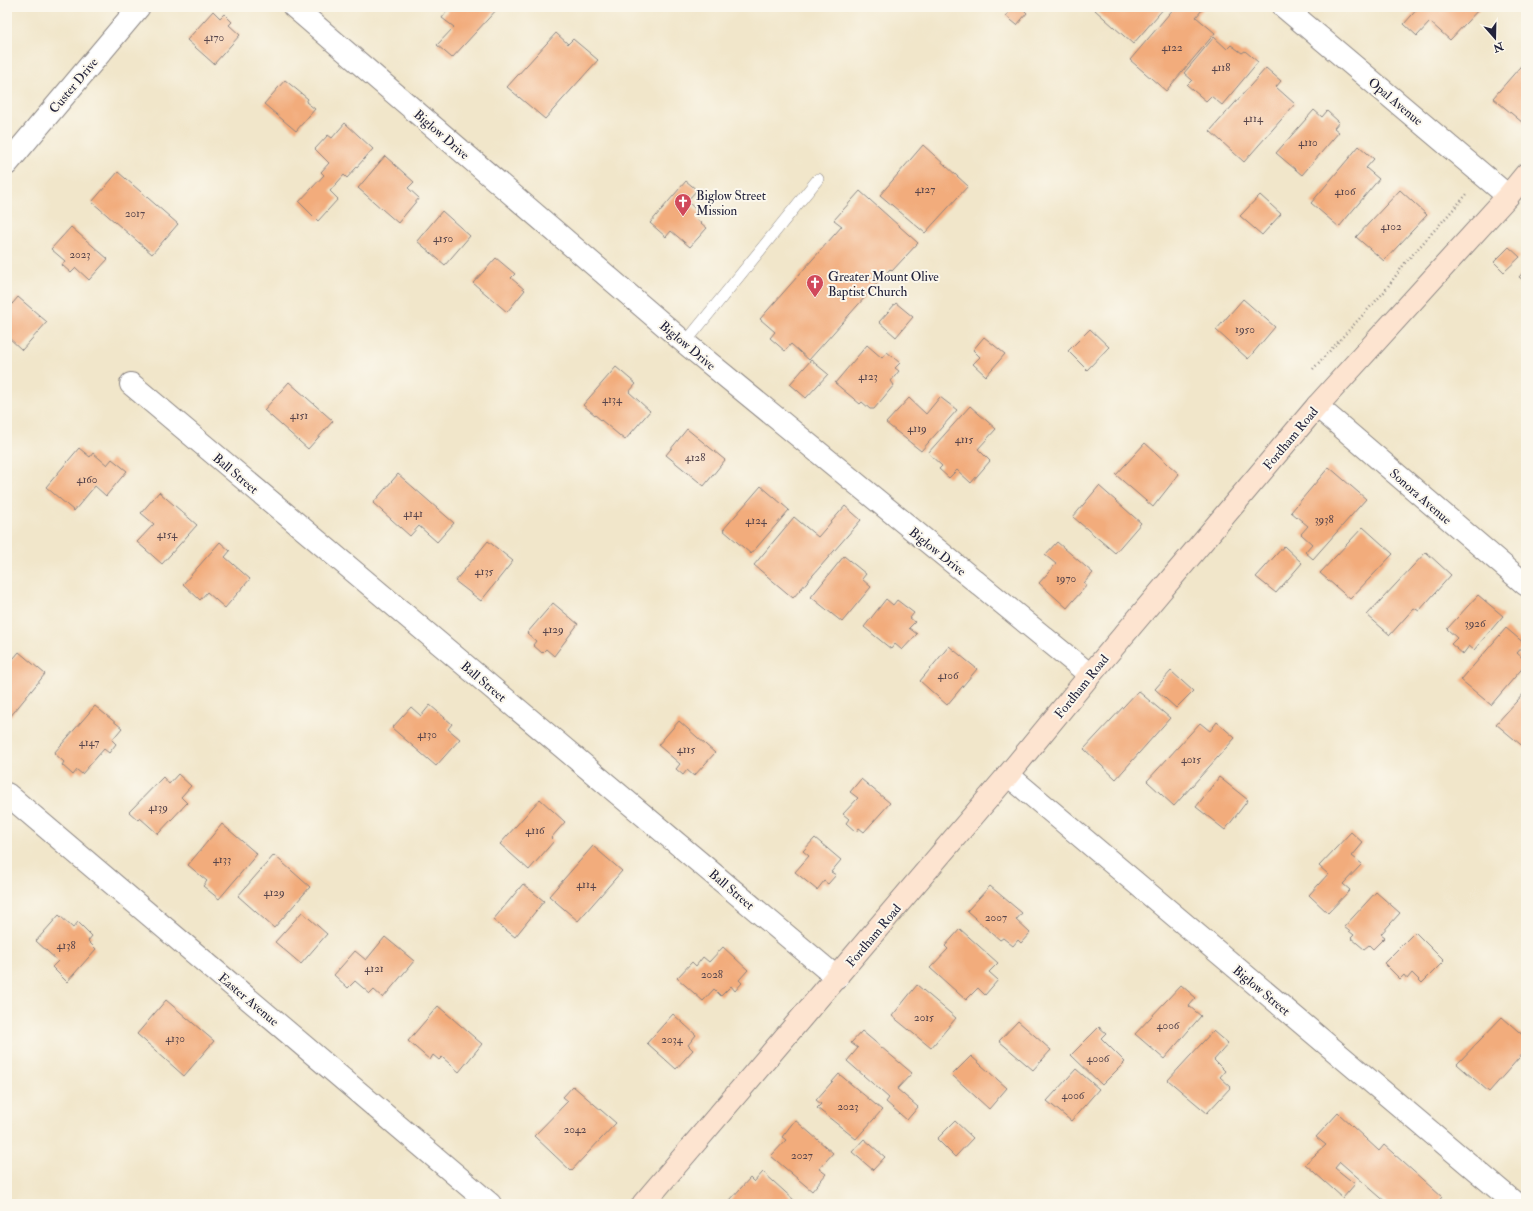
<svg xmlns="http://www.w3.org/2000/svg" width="1533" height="1211" font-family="'IM FELL Double Pica',serif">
<rect width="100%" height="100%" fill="#fbf7ec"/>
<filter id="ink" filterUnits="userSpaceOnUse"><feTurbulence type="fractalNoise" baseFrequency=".025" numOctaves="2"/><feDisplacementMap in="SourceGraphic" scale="8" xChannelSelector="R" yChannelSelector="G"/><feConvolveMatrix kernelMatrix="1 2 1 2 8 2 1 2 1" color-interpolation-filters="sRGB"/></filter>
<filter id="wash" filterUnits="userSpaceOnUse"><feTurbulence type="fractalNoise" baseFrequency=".012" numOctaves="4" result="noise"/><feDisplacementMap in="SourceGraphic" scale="16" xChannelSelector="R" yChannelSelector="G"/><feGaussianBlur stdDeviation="0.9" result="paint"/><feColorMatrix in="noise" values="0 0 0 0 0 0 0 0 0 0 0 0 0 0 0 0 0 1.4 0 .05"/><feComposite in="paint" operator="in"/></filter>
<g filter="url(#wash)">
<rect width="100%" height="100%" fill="#f1e6ca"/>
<g id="blocks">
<g fill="#f2ac7c">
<polygon points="444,7 499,7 452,58 437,45 454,27 442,18 448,10"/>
<polygon points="1013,7 1026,7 1024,10 1027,13 1017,25 1006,16"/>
<polygon points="1097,7 1165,7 1133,44 1095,10"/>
<polygon points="1175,7 1200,7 1203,9 1196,17 1215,33 1166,91 1130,60"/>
<polygon points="1419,7 1481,7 1450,40 1430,22 1417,36 1404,24"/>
<polygon points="213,11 220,18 224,14 232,22 229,25 240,35 214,64 187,40"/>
<polygon points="556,33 568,44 573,39 598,60 545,119 507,87"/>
<polygon points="1214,37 1227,49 1231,45 1242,53 1245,51 1258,62 1222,105 1211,96 1206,101 1187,85 1192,80 1184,73"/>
<polygon points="1526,60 1526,119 1523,123 1493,98"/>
<polygon points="1266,68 1281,81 1276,87 1295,104 1244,162 1210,131"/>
<polygon points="285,80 308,99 306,102 315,109 296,131 264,104"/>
<polygon points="1314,110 1322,117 1327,111 1339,122 1334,128 1339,132 1302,175 1276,153"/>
<polygon points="345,123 373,149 347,178 344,175 330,191 338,199 318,221 299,202 324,175 321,172 329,163 315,149 328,135 332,138"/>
<polygon points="923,145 968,186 925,233 880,195"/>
<polygon points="1359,146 1374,159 1366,168 1379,179 1339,227 1311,203"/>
<polygon points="385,156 414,182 408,188 419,198 398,223 358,188"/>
<polygon points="118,172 178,224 152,254 92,202"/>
<polygon points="686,181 697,190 687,201 701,214 696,219 707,228 690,247 671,231 666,237 650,223"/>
<polygon points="1400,190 1427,215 1384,261 1356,237"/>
<polygon points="860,191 918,243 892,271 890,269 809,360 791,344 785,351 770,338 775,332 760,319 842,226 834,220"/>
<polygon points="1260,195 1281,214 1262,235 1240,216"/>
<polygon points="442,211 470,236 445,265 417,241"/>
<polygon points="71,227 108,259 89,280 76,268 71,273 62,265 65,261 51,249"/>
<polygon points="1509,247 1520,257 1504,272 1494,262"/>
<polygon points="496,258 515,274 511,278 525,290 507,312 473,283"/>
<polygon points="1526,269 1526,282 1519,277"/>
<polygon points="18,297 47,322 22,350 7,336 7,310"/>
<polygon points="1243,299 1275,327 1248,359 1216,330"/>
<polygon points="896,303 913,317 896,337 879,322"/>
<polygon points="1090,329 1109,347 1087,370 1068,351"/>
<polygon points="984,337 1005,354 986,376 973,364 980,357 973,350"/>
<polygon points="867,345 882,358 887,352 900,363 895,368 899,371 891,381 894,385 874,409 870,409 862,402 860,404 835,383"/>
<polygon points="811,360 828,374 806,398 790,384"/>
<polygon points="616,367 636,384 629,392 650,411 625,440 583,405"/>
<polygon points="289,382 333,421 308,449 264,410"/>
<polygon points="940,397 957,410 921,451 886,423 909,398 926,414"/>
<polygon points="970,406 996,429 978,449 990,461 971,483 957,470 949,478 939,469 942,466 928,453"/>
<polygon points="687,429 725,460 704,486 666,455"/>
<polygon points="1145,443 1179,474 1153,507 1116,475"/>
<polygon points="79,448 90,457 93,453 107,465 112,459 127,471 106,496 95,486 74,511 46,487"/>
<polygon points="1329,467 1366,499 1313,559 1305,552 1312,544 1301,534 1308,526 1291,512"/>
<polygon points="398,474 454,523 437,542 419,526 410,536 373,503"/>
<polygon points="761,486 789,510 751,554 723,530"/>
<polygon points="1099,486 1141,523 1115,553 1073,517"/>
<polygon points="159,492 197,525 162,564 137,542 154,524 141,513"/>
<polygon points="845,506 861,520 793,598 754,565 794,517 818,537"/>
<polygon points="1363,527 1393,554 1350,599 1320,573"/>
<polygon points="488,541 513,561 481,601 455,581"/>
<polygon points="220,542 230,551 225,557 250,579 225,608 207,592 200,600 183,584"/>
<polygon points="1057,542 1093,573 1084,583 1087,585 1067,608 1039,583 1056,564 1045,555"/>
<polygon points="1284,546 1302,563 1276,593 1256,577"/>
<polygon points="1426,552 1451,575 1419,611 1414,608 1390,635 1367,615"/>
<polygon points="844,556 866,574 862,579 871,587 842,622 811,597"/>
<polygon points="1478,595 1503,616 1474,650 1469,646 1463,654 1451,644 1457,638 1447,629"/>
<polygon points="886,599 893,605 897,600 914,613 910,618 915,622 909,628 917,634 902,650 895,644 891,649 864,627"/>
<polygon points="553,603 578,624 554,656 546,649 542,653 533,645 536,641 527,633"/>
<polygon points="1506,628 1525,644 1517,653 1526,661 1526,664 1491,705 1461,680"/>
<polygon points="949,646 977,669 947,705 920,681"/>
<polygon points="19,652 45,674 10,717 7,715 7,666"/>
<polygon points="1171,671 1193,691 1176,708 1155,689"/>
<polygon points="1138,691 1170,718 1116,779 1084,749"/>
<polygon points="1526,691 1526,749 1496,724"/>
<polygon points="430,705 452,724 448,729 460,739 436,766 392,728 411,707 421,716"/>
<polygon points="95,706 122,728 112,740 116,744 109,753 104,749 82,774 77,770 73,775 62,765 64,762 54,753"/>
<polygon points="679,721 715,753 694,776 687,770 683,775 676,769 680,764 658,745"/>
<polygon points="1217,722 1235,738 1174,806 1147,781 1200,723 1210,731"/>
<polygon points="178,774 191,786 181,797 187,803 158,834 140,818 138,820 129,812 163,777 169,784"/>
<polygon points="1219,777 1248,800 1225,830 1196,807"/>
<polygon points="861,779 890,803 864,832 859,828 856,832 846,823 849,819 843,814 858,798 850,792"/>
<polygon points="540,799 565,822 551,838 554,841 529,870 500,844"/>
<polygon points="222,824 257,854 219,899 203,886 207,881 188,865"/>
<polygon points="1351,832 1363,843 1352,856 1362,864 1343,884 1350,890 1328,913 1309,895 1328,874 1319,866"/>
<polygon points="815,838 841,860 831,872 836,875 828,884 824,881 817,890 795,872 809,856 803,851"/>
<polygon points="593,846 622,871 578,921 549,896"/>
<polygon points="274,855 310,887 274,928 238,896"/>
<polygon points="523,884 544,901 515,937 493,920"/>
<polygon points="990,886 1022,913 1016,920 1030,933 1021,943 1018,940 1013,946 1003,938 1000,940 967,911"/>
<polygon points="1376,892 1400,913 1381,934 1385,937 1373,949 1369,945 1364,949 1351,938 1354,935 1344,927"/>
<polygon points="302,912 327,934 301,964 275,942"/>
<polygon points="59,915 73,928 78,922 92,936 88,941 96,949 67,982 52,967 58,961 36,941"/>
<polygon points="960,929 998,963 989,972 998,980 985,995 978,988 966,1000 930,968 948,949 945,946"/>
<polygon points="1415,932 1444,961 1422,983 1412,973 1407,979 1404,975 1400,979 1384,963"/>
<polygon points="385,937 414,961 383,998 374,990 370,994 355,981 348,988 334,975 355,951 366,960"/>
<polygon points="723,947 748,970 739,980 742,983 735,991 731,986 721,996 714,989 703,1001 677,978 692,962 696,966 703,957 709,962"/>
<polygon points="917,985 956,1018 931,1048 892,1016"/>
<polygon points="1181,985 1196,998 1189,1006 1201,1016 1164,1059 1135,1034"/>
<polygon points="166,1000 214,1041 184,1076 137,1034"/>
<polygon points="438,1006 482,1044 459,1072 442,1057 439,1060 433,1055 430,1060 408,1041"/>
<polygon points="673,1014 696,1035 688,1045 693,1050 676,1069 647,1043"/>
<polygon points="1502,1017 1526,1038 1526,1050 1489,1092 1457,1064"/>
<polygon points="1018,1021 1051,1050 1033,1070 999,1041"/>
<polygon points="1099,1027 1106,1033 1101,1038 1125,1062 1102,1085 1071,1055"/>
<polygon points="862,1031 912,1073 897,1089 918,1107 907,1120 886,1102 889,1098 847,1061 858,1048 851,1043"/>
<polygon points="1213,1031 1228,1044 1214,1060 1225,1071 1220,1077 1231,1087 1207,1113 1168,1080"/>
<polygon points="971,1056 1007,1088 989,1109 952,1075"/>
<polygon points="1076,1069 1099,1089 1071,1121 1047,1101"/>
<polygon points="839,1074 882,1110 856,1139 817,1108 821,1104 816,1100"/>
<polygon points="573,1086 616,1123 571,1171 534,1136 568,1101 563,1097"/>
<polygon points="1338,1113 1379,1151 1384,1145 1442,1197 1436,1204 1388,1204 1340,1162 1335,1168 1355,1184 1343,1198 1305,1164 1326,1145 1316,1137"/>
<polygon points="795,1120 833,1153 819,1169 826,1174 812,1191 771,1156 786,1140 782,1137"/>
<polygon points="955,1121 973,1138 955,1157 937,1139"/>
<polygon points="864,1139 885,1157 873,1170 852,1152"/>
<polygon points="763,1172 795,1201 792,1204 733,1204 734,1203 730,1200 750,1178 754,1182"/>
</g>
</g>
</g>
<g filter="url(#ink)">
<use href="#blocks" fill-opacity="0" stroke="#8a8482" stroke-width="1"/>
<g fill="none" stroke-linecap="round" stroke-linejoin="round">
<defs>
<polyline id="lane" points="685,343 818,179"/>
<g id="street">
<polyline points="294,7 685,343 1090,675"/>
<polyline points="1284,7 1508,196"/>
<polyline points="7,164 139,7"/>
<polyline points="131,384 837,978"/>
<polyline points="1317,406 1526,585"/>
<polyline points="1008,775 1516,1204"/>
<polyline points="7,794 490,1204"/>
</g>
<polyline id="secondary" points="643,1204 1008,775 1090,675 1317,406 1508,196 1526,174"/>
</defs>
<use href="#lane" stroke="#8a8482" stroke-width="12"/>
<use href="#street" stroke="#8a8482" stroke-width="24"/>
<use href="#secondary" stroke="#8a8482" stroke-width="24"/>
<polyline stroke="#8a8482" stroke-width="2.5" stroke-dasharray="1 3" stroke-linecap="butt" points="1313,369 1384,292 1405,263 1468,193"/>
<use href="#lane" stroke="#fff" stroke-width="11"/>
<use href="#street" stroke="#fff" stroke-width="22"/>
<use href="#secondary" stroke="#fde4d0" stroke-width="22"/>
</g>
</g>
<defs>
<symbol id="church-pin" viewBox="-11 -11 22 30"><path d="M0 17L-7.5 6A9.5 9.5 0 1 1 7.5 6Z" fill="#d1495b" stroke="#fbf7ec"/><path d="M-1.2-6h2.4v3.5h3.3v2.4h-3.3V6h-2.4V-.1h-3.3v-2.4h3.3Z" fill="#fff"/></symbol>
</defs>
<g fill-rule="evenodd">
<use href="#church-pin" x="673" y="192" width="20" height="27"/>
<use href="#church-pin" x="805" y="273" width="20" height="27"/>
</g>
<g text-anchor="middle" stroke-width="4" stroke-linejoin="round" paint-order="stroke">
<g font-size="11" fill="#56444b">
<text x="214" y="41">4170</text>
<text x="1172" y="51">4122</text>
<text x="1221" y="71">4118</text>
<text x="1253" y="122">4114</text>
<text x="1308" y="146">4110</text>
<text x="925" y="193">4127</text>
<text x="1345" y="195">4106</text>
<text x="135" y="217">2017</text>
<text x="1391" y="230">4102</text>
<text x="443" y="242">4150</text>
<text x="80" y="258">2023</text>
<text x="1245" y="333">1950</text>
<text x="868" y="380">4123</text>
<text x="612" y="403">4134</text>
<text x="299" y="419">4151</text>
<text x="917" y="432">4119</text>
<text x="964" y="443">4115</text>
<text x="695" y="461">4128</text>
<text x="87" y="483">4160</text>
<text x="413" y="517">4141</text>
<text x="1324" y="523">3938</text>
<text x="756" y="524">4124</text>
<text x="167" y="538">4154</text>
<text x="484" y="575">4135</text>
<text x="1066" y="582">1970</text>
<text x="1475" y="627">3926</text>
<text x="553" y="633">4129</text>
<text x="948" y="679">4106</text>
<text x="427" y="738">4130</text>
<text x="89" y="746">4147</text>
<text x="686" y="753">4115</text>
<text x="1191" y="763">4015</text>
<text x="158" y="811">4139</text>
<text x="535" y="834">4116</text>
<text x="222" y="863">4133</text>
<text x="586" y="888">4114</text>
<text x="274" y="896">4129</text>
<text x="996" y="921">2007</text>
<text x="66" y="949">4138</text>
<text x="374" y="972">4121</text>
<text x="712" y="978">2028</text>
<text x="924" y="1021">2015</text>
<text x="1168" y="1029">4006</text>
<text x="175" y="1042">4130</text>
<text x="672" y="1043">2034</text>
<text x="1098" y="1062">4006</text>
<text x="1073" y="1099">4006</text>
<text x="848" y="1110">2023</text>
<text x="575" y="1133">2042</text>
<text x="802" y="1159">2027</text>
</g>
<g font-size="13" fill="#22223b" stroke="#fbf7ec">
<text transform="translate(73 85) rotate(-50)" y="5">Custer Drive</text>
<text transform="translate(1396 101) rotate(40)" y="5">Opal Avenue</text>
<text transform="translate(442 134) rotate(41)" y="5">Biglow Drive</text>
<text transform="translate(688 345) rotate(40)" y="5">Biglow Drive</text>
<text transform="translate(1290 438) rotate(-50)" y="5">Fordham Road</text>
<text transform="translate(236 473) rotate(40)" y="5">Ball Street</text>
<text transform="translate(1421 496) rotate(41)" y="5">Sonora Avenue</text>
<text transform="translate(938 551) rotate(39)" y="5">Biglow Drive</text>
<text transform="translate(484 681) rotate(40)" y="5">Ball Street</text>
<text transform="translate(1081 686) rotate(-51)" y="5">Fordham Road</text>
<text transform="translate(732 889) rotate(40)" y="5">Ball Street</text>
<text transform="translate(873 935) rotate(-50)" y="5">Fordham Road</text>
<text transform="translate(1262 990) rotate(40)" y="5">Biglow Street</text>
<text transform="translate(249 999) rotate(40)" y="5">Easter Avenue</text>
</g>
<g font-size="13" fill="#22223b" stroke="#fbf7ec" text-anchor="start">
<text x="696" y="200">Biglow Street<tspan x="696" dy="15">Mission</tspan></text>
<text x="828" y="281">Greater Mount Olive<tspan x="828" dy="15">Baptist Church</tspan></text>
</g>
</g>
<rect width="1533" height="1211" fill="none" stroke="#fbf7ec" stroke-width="24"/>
<g transform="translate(1495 38) rotate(160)" stroke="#fbf7ec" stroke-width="3" paint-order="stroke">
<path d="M0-3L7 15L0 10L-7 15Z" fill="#22223b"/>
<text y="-6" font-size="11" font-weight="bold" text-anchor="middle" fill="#22223b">N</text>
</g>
</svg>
